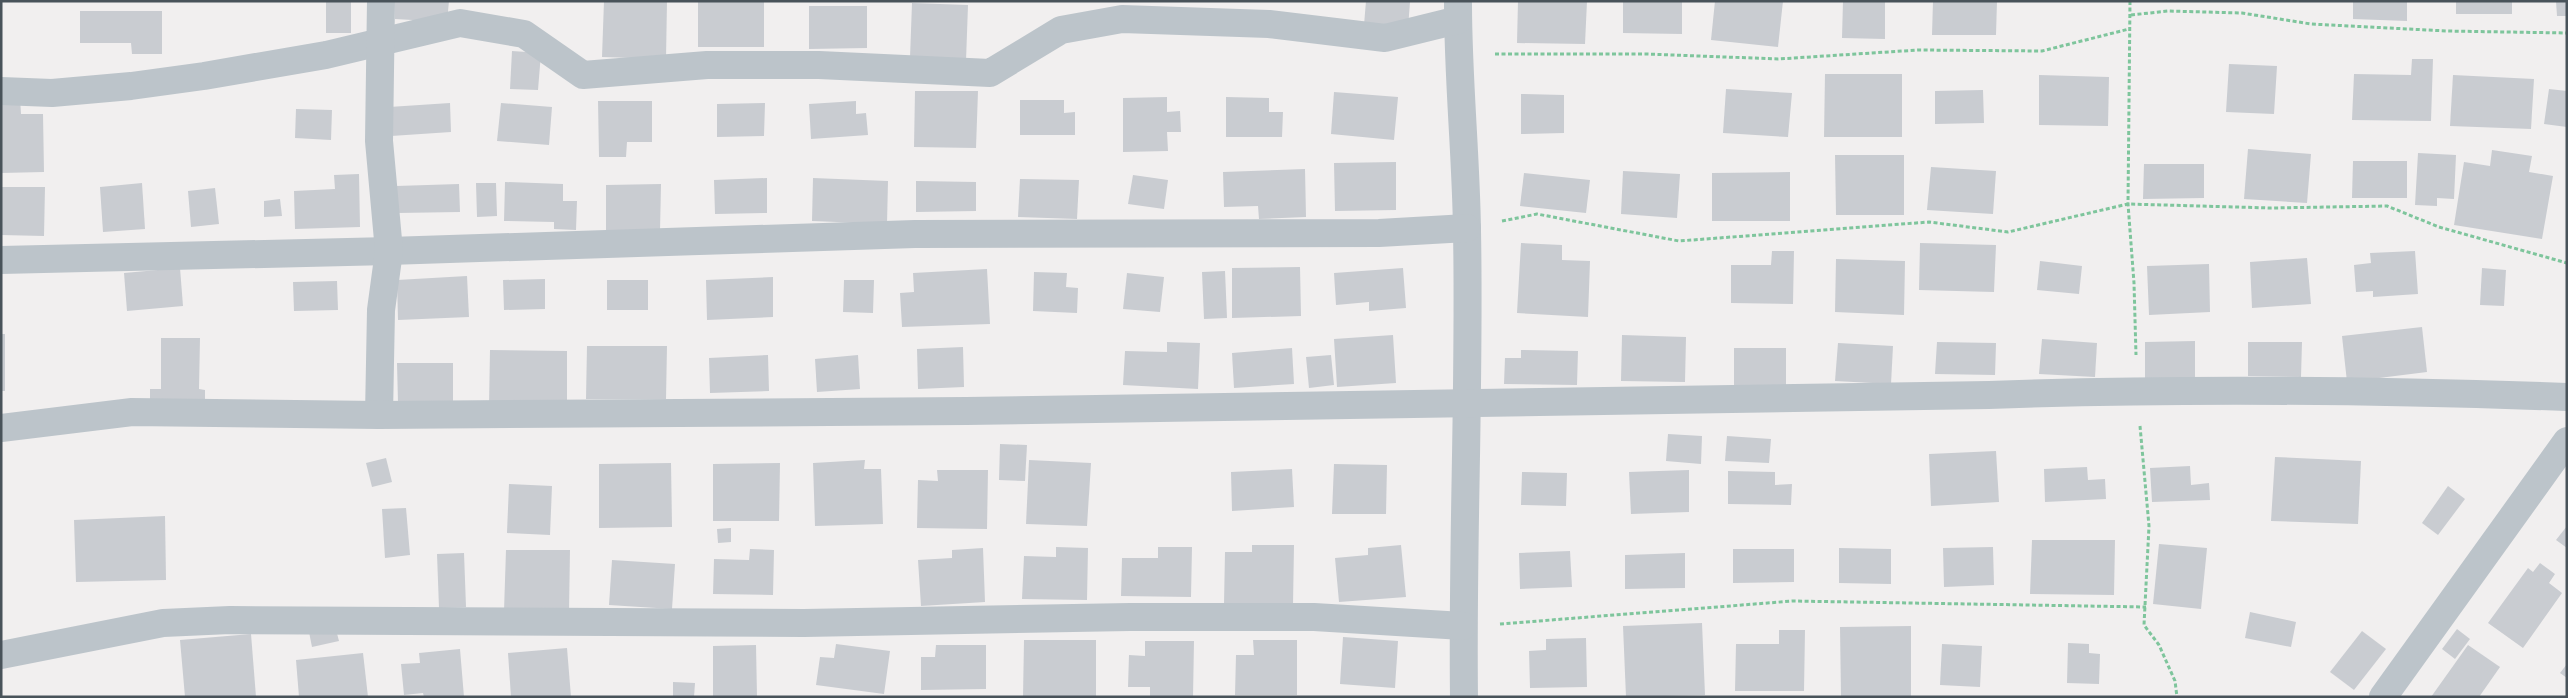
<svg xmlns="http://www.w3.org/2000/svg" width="2568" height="698" font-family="Quicksand,sans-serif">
<rect width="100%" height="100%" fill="#f1efef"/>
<g fill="#c9ccd1">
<rect x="326" y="1" width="25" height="32"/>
<polygon points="395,1 449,1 447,22 395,19"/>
<polygon points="604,1 667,1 666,59 602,57"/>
<rect x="698" y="1" width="66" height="46"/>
<polygon points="1366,1 1410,2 1408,28 1364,25"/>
<polygon points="1518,1 1587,1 1585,44 1517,43"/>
<polygon points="1623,1 1682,1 1682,34 1623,33"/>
<polygon points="1715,1 1783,1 1778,47 1711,40"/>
<polygon points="1843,1 1885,1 1885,39 1842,38"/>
<polygon points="1933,1 1997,1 1996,35 1932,35"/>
<polygon points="2353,1 2407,1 2407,21 2353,19"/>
<rect x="2456" y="1" width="56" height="13"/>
<polygon points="2556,1 2567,1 2567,16 2557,16"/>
<polygon points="912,3 968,5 966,61 910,58"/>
<polygon points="809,6 867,6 867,48 809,49"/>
<polygon points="80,11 162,11 162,54 132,54 131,43 80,43"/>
<polygon points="512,51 541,53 538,90 510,89"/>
<polygon points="2412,59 2433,59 2431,121 2352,120 2354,74 2411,75"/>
<polygon points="2229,64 2277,66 2274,114 2226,112"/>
<polygon points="1825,74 1902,74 1902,137 1824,137"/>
<polygon points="2039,75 2109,77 2108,126 2039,125"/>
<polygon points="2453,75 2534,79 2531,129 2450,126"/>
<polygon points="1726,89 1792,93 1788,137 1723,133"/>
<polygon points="2549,89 2567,91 2567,127 2544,124"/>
<polygon points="1983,90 1984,123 1935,124 1935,91"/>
<polygon points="915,91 978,91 976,148 914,147"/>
<polygon points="1334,92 1398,97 1394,140 1331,134"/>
<polygon points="1521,94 1564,95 1564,133 1521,134"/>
<polygon points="1167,97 1167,112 1180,111 1181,132 1167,132 1168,151 1123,152 1123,98"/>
<polygon points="1226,97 1269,98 1269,112 1283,112 1282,137 1226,137"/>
<polygon points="20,98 21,114 43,114 44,172 1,173 1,99"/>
<polygon points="1020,100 1064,100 1064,113 1075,112 1075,135 1020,135"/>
<polygon points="598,101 652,101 652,142 627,142 626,157 599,157"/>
<polygon points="856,101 856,114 866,113 868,135 811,139 809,104"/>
<polygon points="450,103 451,132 391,136 389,107"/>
<polygon points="501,103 552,107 549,145 497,141"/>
<polygon points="765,103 764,136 717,137 717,104"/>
<polygon points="296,109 332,110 331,140 295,138"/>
<polygon points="2248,149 2311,154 2307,203 2244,199"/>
<polygon points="2492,150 2532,156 2529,172 2553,176 2542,239 2454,225 2464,162 2490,166"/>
<polygon points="2418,153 2456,155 2454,199 2437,198 2437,206 2415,205"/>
<polygon points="1835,155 1904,155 1904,215 1836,215"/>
<polygon points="2353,161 2407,161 2407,198 2352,198"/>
<polygon points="1396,162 1396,210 1335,211 1334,163"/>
<polygon points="2144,164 2204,164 2204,198 2143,199"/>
<polygon points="1931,167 1996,171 1993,214 1927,210"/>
<polygon points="1305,169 1306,217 1259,219 1258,206 1224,207 1223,172"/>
<polygon points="1623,171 1680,174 1677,218 1621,214"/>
<polygon points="1790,172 1790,221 1712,221 1712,173"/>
<polygon points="1524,173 1590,180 1586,213 1520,206"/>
<polygon points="359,174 360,227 295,229 294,191 335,189 334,175"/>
<polygon points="1133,175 1168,180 1164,209 1128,204"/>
<polygon points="767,178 767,213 715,214 714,180"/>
<polygon points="813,178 888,181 887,224 812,221"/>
<polygon points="1020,179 1079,180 1077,219 1018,217"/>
<polygon points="916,181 976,182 976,211 916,212"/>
<polygon points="505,182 563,184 563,201 577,201 576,230 554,229 554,222 504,221"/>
<polygon points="142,183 145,229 103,232 100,187"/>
<polygon points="476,183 496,183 497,216 477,217"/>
<polygon points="459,184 460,212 397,213 396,186"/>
<polygon points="661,184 660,231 606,232 606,185"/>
<polygon points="1,187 45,187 44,236 1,235"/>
<polygon points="215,188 219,224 191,227 188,191"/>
<polygon points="280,199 282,216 264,217 264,201"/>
<polygon points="1521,243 1562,245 1562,260 1590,261 1588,317 1517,313"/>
<polygon points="1920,243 1996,245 1994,292 1919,290"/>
<polygon points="1772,251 1794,251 1793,304 1731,303 1731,265 1771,265"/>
<polygon points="2415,251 2418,294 2373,297 2373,291 2356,292 2354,265 2371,263 2370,253"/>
<polygon points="2307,258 2311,304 2252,308 2250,262"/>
<polygon points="1836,259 1905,261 1904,315 1835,312"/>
<polygon points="2040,261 2082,266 2079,294 2037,290"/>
<polygon points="2209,264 2210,312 2149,315 2147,266"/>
<polygon points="1300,267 1301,316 1232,318 1232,268"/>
<polygon points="180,268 183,306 127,311 124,273"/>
<polygon points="1403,268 1406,308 1369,311 1369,302 1336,305 1334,273"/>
<polygon points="2482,268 2506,270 2504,306 2480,305"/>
<polygon points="987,269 990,324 902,327 900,293 914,292 913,273"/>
<polygon points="1225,271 1227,318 1204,319 1202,272"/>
<polygon points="1034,272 1067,273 1066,287 1078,288 1077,313 1033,311"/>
<polygon points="1127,273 1164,277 1160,312 1123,309"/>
<polygon points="467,276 469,317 398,320 397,280"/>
<polygon points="773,277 773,317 707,320 706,280"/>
<polygon points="545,279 545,309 504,310 503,280"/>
<rect x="607" y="280" width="41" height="30"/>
<polygon points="844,280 874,280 873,313 843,312"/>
<polygon points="337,281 338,310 294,311 293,282"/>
<polygon points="2422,327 2427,372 2347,382 2342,336"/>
<rect x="1" y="334" width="4" height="57"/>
<polygon points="1393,335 1396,383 1337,387 1334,339"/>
<polygon points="1622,335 1686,337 1685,382 1621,381"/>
<polygon points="161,338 200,338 199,389 205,390 205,408 150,408 150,389 161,389"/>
<polygon points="2042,339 2097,343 2095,377 2039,374"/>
<polygon points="2195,341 2195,378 2145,379 2145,342"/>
<polygon points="1167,342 1200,343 1198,389 1123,385 1125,351 1167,352"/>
<polygon points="1937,342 1996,343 1995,375 1935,374"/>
<polygon points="2248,342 2302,342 2301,377 2248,376"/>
<polygon points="1838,343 1893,346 1891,384 1835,381"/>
<polygon points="587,346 667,346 666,399 586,399"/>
<polygon points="963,347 964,387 918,389 917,349"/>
<polygon points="1292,348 1294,384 1234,388 1232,353"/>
<rect x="1734" y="348" width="52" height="38"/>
<polygon points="490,350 567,351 567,407 489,407"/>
<polygon points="1521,350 1578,351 1577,385 1504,384 1505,358 1521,358"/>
<polygon points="768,355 769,391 710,393 709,358"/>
<polygon points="858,355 860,389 817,392 815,359"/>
<polygon points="1331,355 1334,385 1309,388 1306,357"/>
<polygon points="397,363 453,363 453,402 398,403"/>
<polygon points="1668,434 1702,436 1701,464 1666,461"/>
<polygon points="1727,436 1771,439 1769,463 1725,461"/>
<polygon points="1000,444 1027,445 1025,481 999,480"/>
<polygon points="1996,451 1999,502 1931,506 1929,454"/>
<polygon points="2275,457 2361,461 2358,524 2271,521"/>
<polygon points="386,458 392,482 372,487 366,463"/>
<polygon points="865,460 864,469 881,469 883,524 815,526 813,463"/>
<polygon points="1029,460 1091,463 1087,526 1026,524"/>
<polygon points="671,463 672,527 599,528 599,464"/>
<polygon points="780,463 779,521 713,521 713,464"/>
<polygon points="1334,464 1387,465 1386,514 1332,514"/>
<polygon points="2190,466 2191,485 2209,483 2210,500 2152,502 2150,468"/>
<polygon points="2087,467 2088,480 2105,479 2106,499 2045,502 2044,469"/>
<polygon points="1292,469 1294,507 1232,511 1231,472"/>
<polygon points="937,470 988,470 987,529 917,528 918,480 938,481"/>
<polygon points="1689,470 1689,512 1631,514 1629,472"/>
<polygon points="1728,471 1775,472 1775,485 1792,484 1791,505 1728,504"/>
<polygon points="1522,472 1567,473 1566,506 1521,505"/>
<polygon points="509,484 552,486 550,535 507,533"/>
<polygon points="2448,486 2465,499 2438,535 2422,523"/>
<polygon points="406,508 410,555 385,558 382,509"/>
<polygon points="165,516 166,580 76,582 74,520"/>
<polygon points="2567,526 2567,548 2556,540"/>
<polygon points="731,528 731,542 718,543 717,529"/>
<polygon points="2032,540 2115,540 2114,595 2030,594"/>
<polygon points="2159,544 2207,548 2201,609 2153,604"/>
<polygon points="1252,545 1294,545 1293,605 1224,604 1225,552 1252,552"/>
<polygon points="1401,545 1406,597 1339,602 1335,558 1368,555 1368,548"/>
<polygon points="1056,547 1088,548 1087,600 1022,599 1024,556 1056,557"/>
<polygon points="1158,547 1192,547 1191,597 1121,596 1122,558 1158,558"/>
<polygon points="1993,547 1994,585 1944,587 1943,548"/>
<polygon points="983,548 985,602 921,606 918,560 952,558 952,550"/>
<polygon points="1839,548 1891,549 1891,584 1839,583"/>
<polygon points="750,549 774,550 773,595 713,594 714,559 749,560"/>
<polygon points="1733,549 1794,549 1794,582 1733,583"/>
<polygon points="506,550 570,550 569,612 504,611"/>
<polygon points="1570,551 1572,587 1520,589 1519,553"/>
<polygon points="464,553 466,607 439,608 437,554"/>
<polygon points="1685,553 1685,588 1625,589 1625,555"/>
<polygon points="612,560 675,564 672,609 609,605"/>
<polygon points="2540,563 2555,574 2549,583 2562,593 2523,648 2488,623 2528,568 2533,572"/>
<polygon points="2250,612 2296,622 2291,647 2245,638"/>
<polygon points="1702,623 1705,695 1626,697 1623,626"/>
<polygon points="335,626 339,641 312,647 309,632"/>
<polygon points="1911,626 1911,697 1841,697 1840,627"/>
<polygon points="2457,629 2470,639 2455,659 2442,649"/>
<polygon points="1779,630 1805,630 1804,691 1735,691 1736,644 1779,644"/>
<polygon points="2362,631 2386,649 2354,690 2330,672"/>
<polygon points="251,634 256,697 185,697 180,640"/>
<polygon points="1343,637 1398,641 1395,688 1340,684"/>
<polygon points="1586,638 1587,687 1530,688 1529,651 1546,650 1546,639"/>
<polygon points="1024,640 1096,640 1096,697 1023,697"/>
<polygon points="1253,640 1297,640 1297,695 1235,695 1236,655 1254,655"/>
<polygon points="1145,641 1194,641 1193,697 1150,697 1150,687 1128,687 1129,655 1145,656"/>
<polygon points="2068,643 2089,644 2089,653 2100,654 2099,684 2067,683"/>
<polygon points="836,644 890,651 884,694 816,685 820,657 834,658"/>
<polygon points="1942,644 1982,646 1980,687 1940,685"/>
<polygon points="756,645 757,697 713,697 713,646"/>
<polygon points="936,645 986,645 986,689 921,690 921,657 935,657"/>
<polygon points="2468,645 2500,667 2479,697 2431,697"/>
<polygon points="567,648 571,697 511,697 508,653"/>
<polygon points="460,649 464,697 424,697 423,693 404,695 401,664 420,663 419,653"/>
<polygon points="363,653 368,697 299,697 296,660"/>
<polygon points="2567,664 2567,678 2560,673"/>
<polygon points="673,682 695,683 694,697 673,697"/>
</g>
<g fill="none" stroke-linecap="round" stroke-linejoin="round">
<g stroke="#7ec59c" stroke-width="3" stroke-dasharray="4 2.5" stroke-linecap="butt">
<polyline points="2130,1 2128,204 2134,283 2136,355"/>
<polyline points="2131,15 2168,11 2242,13 2311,24 2447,31 2567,33"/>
<polyline points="1495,54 1647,54 1778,59 1919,50 2042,51 2129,29"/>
<polyline points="1502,221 1537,214 1679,241 1929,222 2008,232 2128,204 2271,208 2387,206 2439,227 2567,263"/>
<polyline points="2140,426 2149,526 2144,625 2159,645 2175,681 2177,697"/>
<polyline points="1500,624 1793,601 2146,607"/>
</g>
<g stroke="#bcc4ca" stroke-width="28">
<path d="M1458 4C1458 79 1466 155 1467 231 1470 386 1462 541 1464 697"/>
<polyline points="1,91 52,93 131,86 204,76 326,55 460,23 524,34 583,75 707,65 819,65 990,73 1061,30 1122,19 1269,24 1385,38 1458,20"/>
<polyline points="1,260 389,251 915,234 1379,233 1467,228"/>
<polyline points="379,415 381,310 389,251 379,141 381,1"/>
<path d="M1 428 132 412 379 415 966 411 1989 395C2182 388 2374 390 2567 397"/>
<polyline points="1,655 163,623 230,620 804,623 1130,617 1314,617 1463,626"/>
<polyline points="2383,697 2567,441"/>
</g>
</g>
<rect width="2568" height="698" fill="none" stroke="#49535a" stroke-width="5"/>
</svg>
